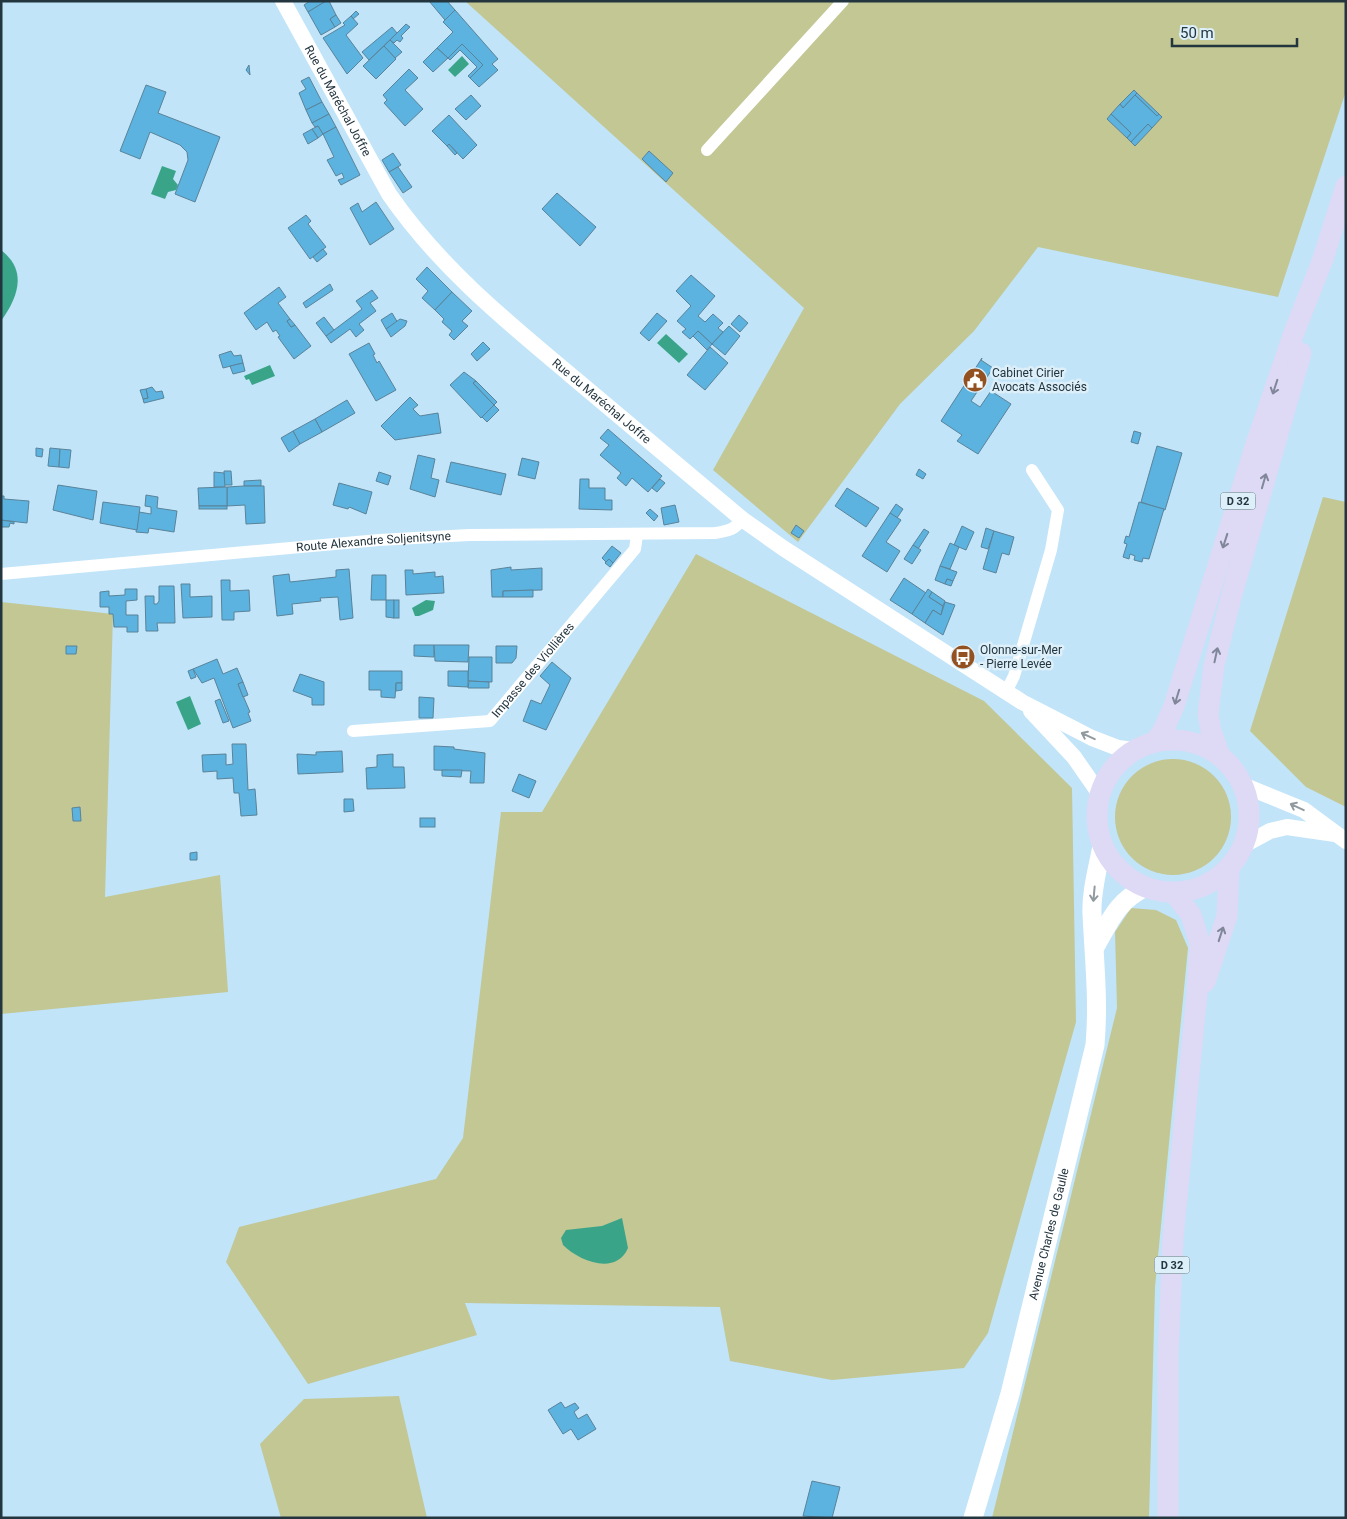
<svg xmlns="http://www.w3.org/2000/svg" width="1347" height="1519" font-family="Roboto,sans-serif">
<rect width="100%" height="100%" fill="#c1e4f9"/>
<g fill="#c2c793">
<polygon points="465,1 1346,1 1346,91 1278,297 1038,247 974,331 900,404 798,542 713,470 804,308"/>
<polygon points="1323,497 1346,502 1346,807 1306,787 1250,731"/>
<polygon points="696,554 984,701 1072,788 1076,1022 988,1333 964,1368 832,1380 730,1361 720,1307 465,1303 477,1335 308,1384 226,1262 239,1227 436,1179 463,1138 501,812 542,812"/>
<polygon points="1,602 113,614 105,897 220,875 228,992 1,1014"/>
<circle cx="1173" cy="817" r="58"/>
<polygon points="1131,908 1156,910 1176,920 1188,948 1155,1287 1149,1518 992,1518 1117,1008 1115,932"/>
<polygon points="399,1396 427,1518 281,1518 260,1444 304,1399"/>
</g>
<g fill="#3aa489">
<polygon points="462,56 469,64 455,77 448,70"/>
<polygon points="162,166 176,171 173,179 178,185 176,190 168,192 165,199 151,194"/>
<path d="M1 250C28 271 18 297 1 321Z"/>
<polygon points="666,334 688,354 679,363 657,343"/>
<polygon points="270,365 275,376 252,385 249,379 246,380 244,376"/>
<polygon points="426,600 435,601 433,610 419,616 415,616 412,608"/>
<polygon points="190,696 201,724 188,730 176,702"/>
<path d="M622 1218 628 1248C616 1276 579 1261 563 1245L561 1238 566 1230 602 1226Z"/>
</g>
<g fill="#5cb3df" stroke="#59839a">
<polygon points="310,1 326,1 308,12 304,5"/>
<polygon points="326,1 329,1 336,15 330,19 335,27 321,35 308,12"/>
<polygon points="429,1 447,1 455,10 445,20"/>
<polygon points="455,10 498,59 492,64 498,70 479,87 470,78 483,65 462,44 448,58 437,48 453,32 443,22"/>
<polygon points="356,11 359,14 353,19 351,16"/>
<polygon points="336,15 341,23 335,27 330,19"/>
<polygon points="351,16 358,24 346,35 363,58 347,74 323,38 345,25 343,23"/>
<polygon points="406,24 410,27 401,36 403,38 400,42 397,40 394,43 390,40"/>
<polygon points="392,27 397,33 369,60 362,52"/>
<polygon points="390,40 402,52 395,58 384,46"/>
<polygon points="462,44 483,65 470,78 468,76 477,67 460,50 450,60 448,58"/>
<polygon points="384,46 396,59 376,79 363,66"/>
<polygon points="437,48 448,58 433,72 423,62"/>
<polygon points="249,65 250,75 246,70"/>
<polygon points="409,69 418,78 405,90 423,109 405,126 384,103 387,100 383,95"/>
<polygon points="309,77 322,102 306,110 299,93 306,89 301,81"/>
<polygon points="146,85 166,92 158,113 220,137 195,202 175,194 188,160 187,152 180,145 150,132 140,159 120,151"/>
<polygon points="1134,90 1137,93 1123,108 1120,104"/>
<polygon points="1137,93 1159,114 1157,116 1135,95"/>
<polygon points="471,95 481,106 466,120 455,109"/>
<polygon points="1135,95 1157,116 1159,114 1162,117 1152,128 1148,124 1131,142 1127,138 1131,133 1111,114 1120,104 1123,108"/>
<polygon points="322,102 329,114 312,123 306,110"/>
<polygon points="329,114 336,127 323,134 318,126 315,127 312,123"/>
<polygon points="1111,114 1131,133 1127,138 1107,119"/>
<polygon points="449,115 477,145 463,159 449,144 447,146 432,131"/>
<polygon points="1148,124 1152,128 1135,146 1131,142"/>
<polygon points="318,126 323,134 318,138 312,129"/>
<polygon points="336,127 360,175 341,185 338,180 344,178 342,173 336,176 327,160 334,157 323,134"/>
<polygon points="312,129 318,138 308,144 303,134"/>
<polygon points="449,144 457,153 455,155 447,146"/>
<polygon points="649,151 673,173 666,182 642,159"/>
<polygon points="393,153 401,165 389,172 382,160"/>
<polygon points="398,167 412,187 403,193 389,172"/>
<polygon points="557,193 596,227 580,246 542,209"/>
<polygon points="376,202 394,229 370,245 350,208 358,203 362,212"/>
<polygon points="306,215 311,221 308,224 326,247 310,259 288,228"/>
<polygon points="323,249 327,254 317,262 313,257"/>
<polygon points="427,267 452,292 435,310 422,298 428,291 416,279"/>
<polygon points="691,275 715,296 698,316 705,322 713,314 723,323 718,328 723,332 712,344 698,331 690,339 682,332 686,329 677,321 691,306 676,291"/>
<polygon points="330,284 333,290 306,308 303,303"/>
<polygon points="279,287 286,297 278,303 290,319 287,321 291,327 295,325 311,346 294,359 278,337 280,336 276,330 273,332 267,322 256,330 244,313"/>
<polygon points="372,290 378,298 370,303 376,311 359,324 364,330 356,337 350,329 331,343 326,336 362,309 356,301"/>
<polygon points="452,292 472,311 462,321 468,326 454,340 449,335 452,331 442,322 444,319 435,310"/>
<polygon points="392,313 398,323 386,329 381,320"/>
<polygon points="657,313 667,321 649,341 640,333"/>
<polygon points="739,315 748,323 740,332 731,324"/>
<polygon points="324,317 334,330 326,336 316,323"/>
<polygon points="290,319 295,325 291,327 287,321"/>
<polygon points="400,319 407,321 405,326 391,337 386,329"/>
<polygon points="729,326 740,336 725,355 712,344"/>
<polygon points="698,331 712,344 707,350 693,336"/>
<polygon points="483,342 490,349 477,361 471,354"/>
<polygon points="369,343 375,354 373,355 377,363 379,361 396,390 376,401 349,354"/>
<polygon points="710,347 728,363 705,390 687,375"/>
<polygon points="231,351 234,356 241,355 243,363 223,368 219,355"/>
<polygon points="982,358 981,360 993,368 971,401 980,407 991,391 1011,404 978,454 957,441 962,435 941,421"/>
<polygon points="243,363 245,371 233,374 230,366"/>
<polygon points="464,372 476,381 473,383 494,405 481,418 450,385"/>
<polygon points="476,381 497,402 494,405 473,383"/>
<polygon points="152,387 156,392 162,391 164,398 144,403 143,399 148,398 146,389"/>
<polygon points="146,389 148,398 143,399 140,390"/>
<polygon points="410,397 418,405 413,409 420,416 438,413 441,433 395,440 381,426"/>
<polygon points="347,400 355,413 322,432 315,419"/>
<polygon points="494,405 499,410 487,422 482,417"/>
<polygon points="315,419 322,432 300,444 293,431"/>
<polygon points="608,429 662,476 648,492 632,478 626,486 617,478 621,473 600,455 609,445 600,438"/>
<polygon points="293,431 300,444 289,452 281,438"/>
<polygon points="1134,431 1141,433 1138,444 1131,442"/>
<polygon points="1157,446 1182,453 1165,510 1141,502"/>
<polygon points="36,448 43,449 42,457 36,456"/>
<polygon points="50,448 60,449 59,467 48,466"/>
<polygon points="60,449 71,450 69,468 59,467"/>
<polygon points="418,455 435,459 431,478 439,480 435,497 410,489"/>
<polygon points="522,458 539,462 535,479 518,475"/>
<polygon points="451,462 506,474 501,495 446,482"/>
<polygon points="919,469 926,474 923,479 916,475"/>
<polygon points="224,471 231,471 232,485 224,485"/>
<polygon points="214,472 224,473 225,487 214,487"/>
<polygon points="379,472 391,476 388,485 376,481"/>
<polygon points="580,479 589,479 589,488 605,488 605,500 612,500 612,510 579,509"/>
<polygon points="660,479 665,483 657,492 652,488"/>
<polygon points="261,480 261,486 244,486 244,481"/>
<polygon points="339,483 372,492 366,514 349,507 348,509 333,505"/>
<polygon points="58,485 97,491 93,520 53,510"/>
<polygon points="244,486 264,486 265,523 246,524 245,505 227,506 227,487"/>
<polygon points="227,487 227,506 199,506 198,488"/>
<polygon points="847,488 879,508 866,527 835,506"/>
<polygon points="146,495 158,497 157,508 177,511 174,532 149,528 148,533 136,532 139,512 151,514 151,507 145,506"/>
<polygon points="1,496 4,496 4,499 29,501 27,523 1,520"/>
<polygon points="103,502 140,507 137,530 100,523"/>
<polygon points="1139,502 1164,509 1149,559 1143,558 1142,562 1134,560 1135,556 1130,554 1129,559 1123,557 1127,544 1124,543 1126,536 1129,537"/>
<polygon points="896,504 903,509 897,518 890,513"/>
<polygon points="675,505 679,522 664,525 661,508"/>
<rect x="199" y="506" width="28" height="3"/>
<polygon points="650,509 658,516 654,521 646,513"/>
<polygon points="890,513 901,520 886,542 900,551 887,572 862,556"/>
<polygon points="1,520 14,522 14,524 10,523 9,527 1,527"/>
<polygon points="796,525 804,531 799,538 791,533"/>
<polygon points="962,526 974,532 966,550 954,545"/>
<polygon points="986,528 994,531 988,549 981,547"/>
<polygon points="924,529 929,532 918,549 913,545"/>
<polygon points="994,531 1014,537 1009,555 1002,553 996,573 983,569"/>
<polygon points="950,543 959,547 950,569 940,566"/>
<polygon points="913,545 921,550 912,564 904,559"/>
<polygon points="612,546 621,553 613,563 609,559 606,562 602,558"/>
<polygon points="609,559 613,563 610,567 605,563"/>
<polygon points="940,566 957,572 953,581 947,579 945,584 935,580"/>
<polygon points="511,567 511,570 542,568 542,590 503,591 503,597 492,597 491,570"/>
<polygon points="349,569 353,618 340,620 338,597 320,598 321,601 292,604 293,614 277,616 273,576 289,574 290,582 336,577 336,570"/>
<polygon points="405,570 413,570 413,574 435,572 435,577 443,576 444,593 406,595"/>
<polygon points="372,575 386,575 386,600 371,600"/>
<polygon points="904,578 926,593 912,614 890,600"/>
<polygon points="947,579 953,581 951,586 945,584"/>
<polygon points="221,580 230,580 230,591 249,590 250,611 234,612 234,620 222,620"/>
<polygon points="181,584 190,584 190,597 212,596 212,617 183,618"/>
<polygon points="159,586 174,586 175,623 157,623 158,631 146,631 145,596 154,596 154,604 157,604 159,601"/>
<polygon points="125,589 137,589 137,600 126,601 126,615 138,615 138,632 127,632 127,627 114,627 113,614 109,614 109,607 100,607 100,592 109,591 109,596 125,595"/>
<polygon points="928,589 932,592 929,597 943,606 941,615 933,610 925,623 912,614"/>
<polygon points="533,590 533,597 503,597 503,591"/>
<polygon points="932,592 945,601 943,606 929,597"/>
<polygon points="386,600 394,600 394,618 386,617"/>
<rect x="394" y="600" width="5" height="18"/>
<polygon points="945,602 955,605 943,635 925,623 933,610 941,615"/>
<polygon points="414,645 434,645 434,657 414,656"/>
<polygon points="434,645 469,645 468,662 435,661"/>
<polygon points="66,646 77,646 76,654 66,654"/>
<polygon points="496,646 517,646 516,658 512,663 496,663"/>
<polygon points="469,657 492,657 492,682 468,681"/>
<polygon points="217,659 223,674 237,668 243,682 238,684 250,712 248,713 251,721 233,728 214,678 202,683 193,669"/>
<polygon points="552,662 571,678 546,730 523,721 531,700 541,704 550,685 540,676"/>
<polygon points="193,669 196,677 191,679 188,671"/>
<polygon points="369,671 402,671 402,683 396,683 395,698 381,697 381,690 369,690"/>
<polygon points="448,671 468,671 468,687 448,686"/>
<polygon points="300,674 324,682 324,705 312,705 312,698 293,691"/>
<polygon points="469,681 489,682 489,688 468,688"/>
<polygon points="243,682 248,695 243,697 238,684"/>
<polygon points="396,683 402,683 402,690 396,691"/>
<polygon points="419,697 434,698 433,718 419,718"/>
<polygon points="220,699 229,721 223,723 215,701"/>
<polygon points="232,744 246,744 248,790 255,789 257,815 241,816 239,793 234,793 233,778 217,779 217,771 203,772 202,755 226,754 226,765 233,764"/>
<polygon points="434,746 454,747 454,749 485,753 484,783 470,783 471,771 434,770"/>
<polygon points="342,751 343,772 298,774 297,754 316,755 316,752"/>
<polygon points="393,754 393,767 404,767 405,788 367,789 366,768 377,767 377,755"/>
<polygon points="442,770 462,770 461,777 442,776"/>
<polygon points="519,774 536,781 529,798 512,791"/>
<polygon points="344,799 353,799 354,811 344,812"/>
<polygon points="80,807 81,821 73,821 72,808"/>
<rect x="420" y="818" width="15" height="9"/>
<polygon points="197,852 197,860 190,860 190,853"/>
<polygon points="561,1402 565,1408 575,1403 579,1408 574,1412 578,1419 587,1414 596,1429 578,1440 571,1429 563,1434 548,1410"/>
<polygon points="812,1481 840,1487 832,1518 803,1516"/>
</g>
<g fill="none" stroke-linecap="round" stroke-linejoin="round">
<g stroke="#fff" stroke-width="12">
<polyline points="707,150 843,1"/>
<path id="s1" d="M1 574 379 540 469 535 715 533C727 531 735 530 742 519"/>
<polyline points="1006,692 1014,676 1051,550 1058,510 1032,470"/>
<path id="s2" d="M353 731 490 721 635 549 637 535"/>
</g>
<g stroke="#fff" stroke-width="16">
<path id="s3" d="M283 1 389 194C438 265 502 318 568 373 626 422 684 470 742 519L783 548 1022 702 1092 738 1118 748 1134 750"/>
<polyline points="1031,711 1074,757 1099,793"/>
<polyline points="1245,786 1304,810 1346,841"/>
<polyline points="1244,845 1270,831 1287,827 1335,834"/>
</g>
<g stroke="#fff" stroke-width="19">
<path d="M1095 947C1110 921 1117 901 1146 887"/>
<path id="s4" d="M973 1518 1010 1394 1095 1045C1099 1000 1094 958 1092 914 1091 891 1098 868 1102 846"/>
</g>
<g stroke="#ded9f4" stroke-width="21">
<circle cx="1173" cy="816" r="76"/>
<polyline points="1155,742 1163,731 1174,706 1256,444 1295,330 1323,259 1346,186"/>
<polyline points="1219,754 1211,731 1208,714 1214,666 1230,601 1301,353"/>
<polyline points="1205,982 1227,916 1229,869"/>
<polyline points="1168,1518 1168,1354 1173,1238 1197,993 1200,944 1191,915 1175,894"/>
</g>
</g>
<defs><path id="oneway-shaft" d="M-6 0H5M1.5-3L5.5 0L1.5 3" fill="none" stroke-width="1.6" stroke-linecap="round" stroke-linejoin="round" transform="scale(1.25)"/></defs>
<g stroke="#80879a">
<use href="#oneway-shaft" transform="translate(1275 387) rotate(108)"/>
<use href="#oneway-shaft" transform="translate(1264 481) rotate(-74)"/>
<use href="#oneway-shaft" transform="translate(1225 541) rotate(108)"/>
<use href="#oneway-shaft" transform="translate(1216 655) rotate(-78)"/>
<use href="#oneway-shaft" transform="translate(1177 697) rotate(107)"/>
<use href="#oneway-shaft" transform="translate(1221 934) rotate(-72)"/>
</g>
<g stroke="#919a9f">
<use href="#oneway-shaft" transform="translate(1088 736) rotate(-155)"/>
<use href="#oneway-shaft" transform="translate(1297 807) rotate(-155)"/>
<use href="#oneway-shaft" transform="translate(1094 894) rotate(95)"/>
</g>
<defs>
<symbol id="civic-disc" viewBox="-11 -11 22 22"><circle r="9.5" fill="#935020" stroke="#ddeff9"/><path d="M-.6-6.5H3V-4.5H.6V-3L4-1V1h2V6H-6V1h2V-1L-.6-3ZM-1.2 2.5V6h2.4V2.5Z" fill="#fff"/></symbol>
<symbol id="bus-disc" viewBox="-11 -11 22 22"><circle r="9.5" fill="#935020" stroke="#ddeff9"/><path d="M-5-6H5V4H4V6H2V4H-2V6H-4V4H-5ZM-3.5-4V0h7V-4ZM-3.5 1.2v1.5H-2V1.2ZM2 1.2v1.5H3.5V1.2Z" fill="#fff"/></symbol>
</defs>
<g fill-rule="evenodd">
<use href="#civic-disc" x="961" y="366" width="28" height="28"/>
<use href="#bus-disc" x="949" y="643" width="28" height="28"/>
</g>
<g text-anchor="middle" stroke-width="5" stroke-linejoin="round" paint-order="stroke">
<g fill="#ddeff9" stroke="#5b6d77" stroke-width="1">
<rect x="1220.5" y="492.5" width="35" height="17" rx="4"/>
<rect x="1154.5" y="1256.5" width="35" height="17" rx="4"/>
</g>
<g font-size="11" font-weight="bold" fill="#23353f">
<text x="1238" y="505">D 32</text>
<text x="1172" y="1269">D 32</text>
</g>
<g font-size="12" fill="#23353f" stroke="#ddeff9">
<text dy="4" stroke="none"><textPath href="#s3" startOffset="114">Rue du Maréchal Joffre</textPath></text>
<text dy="4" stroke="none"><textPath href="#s3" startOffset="518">Rue du Maréchal Joffre</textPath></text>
<text dy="4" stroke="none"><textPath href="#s1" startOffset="374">Route Alexandre Soljenitsyne</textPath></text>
<text dy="4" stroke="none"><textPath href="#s2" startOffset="204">Impasse des Viollières</textPath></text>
<text dy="4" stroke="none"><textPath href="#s4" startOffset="294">Avenue Charles de Gaulle</textPath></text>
</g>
<g font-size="12" fill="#23353f" stroke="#ddeff9" text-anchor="start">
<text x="992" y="377">Cabinet Cirier<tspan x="992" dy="14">Avocats Associés</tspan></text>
<text x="980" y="654">Olonne-sur-Mer<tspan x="980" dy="14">- Pierre Levée</tspan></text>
</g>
</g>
<rect width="1347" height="1519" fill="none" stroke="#23353f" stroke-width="5"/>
<path d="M1172 38v8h125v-8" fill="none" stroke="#23353f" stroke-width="2.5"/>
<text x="1180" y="38" font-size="15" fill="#23353f" stroke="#ddeff9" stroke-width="4" paint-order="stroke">50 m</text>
</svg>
